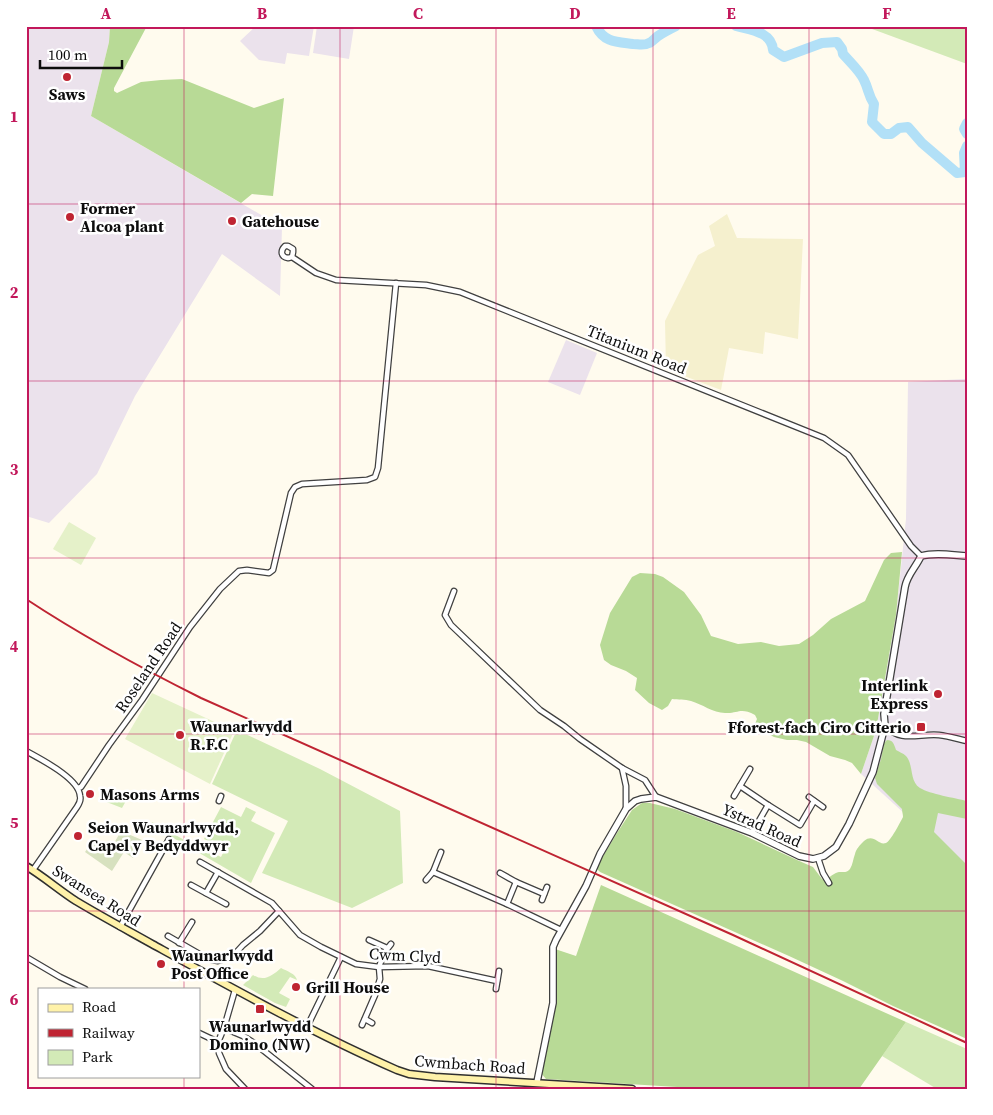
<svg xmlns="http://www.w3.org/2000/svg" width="993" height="1115" font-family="'Source Serif 4',serif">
<rect width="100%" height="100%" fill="#fffbee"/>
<g fill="#ebe2ec">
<polygon points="26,26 110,26 109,42 91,116 282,227 280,296 222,254 135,396 97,474 49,523 26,516"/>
<polygon points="256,26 314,26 309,56 287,53 285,64 259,60 240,41"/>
<polygon points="317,26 354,26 349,59 313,53"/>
<polygon points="566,340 597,353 580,395 548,382"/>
<polygon points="965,379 967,380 967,878 905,814 861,774 876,730 896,615 906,519 908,382"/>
</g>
<polygon fill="#f5f0ce" points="727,214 737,238 803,239 798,339 765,332 763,354 729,348 721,390 666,369 665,321 698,255 715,246 709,226"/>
<g fill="#d3eab7">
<polygon points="864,26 967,26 967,64"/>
<polygon points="237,730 320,769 400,811 403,883 352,908 262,873 288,821 212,784"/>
<polygon points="114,793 127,799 122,808 104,801 107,796 112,797"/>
<polygon points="221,807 241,817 246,807 256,812 251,821 275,833 251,883 151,825 152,822 188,842 189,841 221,857 225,849 204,839"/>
<path d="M281 968C287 971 296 974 297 980L290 977 279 993 290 999 286 1007 275 1003 243 985 253 975C264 982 272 976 281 968Z"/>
<polygon points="906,1022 967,1049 967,1089 937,1089 882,1056"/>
</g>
<g fill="#b8da96">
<polygon points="110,26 147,26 114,88 114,91 117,93 141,82 161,80 182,79 254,108 284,98 273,196 252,194 241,203 91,116 109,42"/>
<path d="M902 552 896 615 876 730 861 774 852 763 845 760 830 756 806 742 797 740H787L774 737 761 730 755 724 757 719 755 715C740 707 738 714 725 713 713 713 702 704 691 701 685 699 678 700 672 699L668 706 662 710 649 703 635 690 637 678 626 671 611 665 604 660 600 645 610 613 632 577 640 573 655 574 663 577 684 592 701 615 711 636 738 644 761 642 779 646 799 644 813 635 831 619 865 601 884 560 891 553Z"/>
<path d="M887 740C893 740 894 744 896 750 899 752 903 753 906 756 914 765 909 781 920 788 930 794 955 798 967 801V819L938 813 934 832 967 865V1039L893 1006 843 981 789 956 600 872 596 868 617 833 632 810 642 803H650L675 809 737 832 797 860 813 867 822 879 825 880C830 877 834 873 839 872 844 872 847 873 850 869 853 864 853 859 855 854 856 849 860 845 864 841 874 833 878 846 886 843 890 842 901 821 903 817 903 814 902 812 902 809L877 784 875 778 881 759 884 743Z"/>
<polygon points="601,885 868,1005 906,1022 859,1089 710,1089 546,1079 541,1073 554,1003 555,949 576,956"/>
</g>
<polygon fill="#d7e1bf" points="121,831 142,840 133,858 124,852 112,871 85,852 93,841 109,852"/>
<g fill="#e5f1c9">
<polygon points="69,522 96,538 81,565 53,549"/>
<polygon points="152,693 234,731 210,784 125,739"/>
</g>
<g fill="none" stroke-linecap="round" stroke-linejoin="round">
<g stroke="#b2e0f7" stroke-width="10">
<path d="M596 26C604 43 618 42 633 44 638 44 644 46 649 43 652 42 655 38 658 36 664 32 670 29 676 26"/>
<path d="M736 26C751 30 772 32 773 50L784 57 822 43 837 42 842 49 843 54C850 62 860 71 864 80 869 90 868 95 874 104L872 122 884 134H891L899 128 908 127 922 143 957 173 965 172 964 153 967 146"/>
<polyline points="967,123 964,129 967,134"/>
</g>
<defs>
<g id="minor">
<path d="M292 257 293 252V249L288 246H285C280 251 281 257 288 258L292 257 316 273 336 280 426 285 460 292 824 438 848 455 911 546 921 556"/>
<polyline points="454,591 445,615 451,625 540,710 564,726 580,739 622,768 645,780 656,797"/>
<path d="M885 726C900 743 920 733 939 735 948 736 958 739 967 741"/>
<path d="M26 751C40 759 79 778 80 796 81 799 79 804 77 807L33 870"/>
<polyline points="622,768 626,786 626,809"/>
<polyline points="740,786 768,805"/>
<polyline points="78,788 81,787 109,745 142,700 190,627 220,589 239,571 247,570 269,573 273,570 291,493 295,487 302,484 367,480 375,477 378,468 396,283"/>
<polyline points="734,796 750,769"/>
<polyline points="809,797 823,807"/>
<polyline points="219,801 221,796"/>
<polyline points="752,833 768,805 800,825 814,801"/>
<polyline points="818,858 823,873 829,883"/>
<polyline points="200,862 272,903 300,935 321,947 356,964 379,967 428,966 497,981"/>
<polyline points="433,872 507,904 561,930"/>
<polyline points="500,873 516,882 544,894"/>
<polyline points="426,880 433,872 441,852"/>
<polyline points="191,885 226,904"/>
<polyline points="206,893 218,872"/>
<polyline points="542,900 547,887"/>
<polyline points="507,904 516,882"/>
<polyline points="120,927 169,839"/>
<polyline points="168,936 208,959 218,961 232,957 243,945 260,931 279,911"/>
<polyline points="369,940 387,948"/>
<polyline points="179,943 192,922"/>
<polyline points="26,957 60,977 85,989"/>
<polyline points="496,989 499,971"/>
<polyline points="235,990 224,1028 218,1042 219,1053 226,1069 245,1089"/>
<polyline points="365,1019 372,1023"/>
<polyline points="362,1025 375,995 380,979 379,967 384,953 391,944"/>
<polyline points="307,1027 341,957"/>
<polyline points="224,1028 243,1036 254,1043 312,1089"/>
<polyline points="199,1033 218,1042"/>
</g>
<path id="tertiary" d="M537 1082 553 1003V947L556 940 586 886 600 854 626 809 635 801 641 799 656 797 752 833 799 856 813 859 824 856 836 847 849 824 873 772 885 726 884 714 905 587C907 575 916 567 921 556 935 552 952 555 967 556"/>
<path id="secondary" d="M26 866C43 876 59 890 76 901 101 916 127 930 152 944 232 988 313 1033 397 1070L409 1074 435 1077 632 1089"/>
</defs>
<use href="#minor" stroke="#404040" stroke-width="7"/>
<use href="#tertiary" stroke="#404040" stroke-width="8"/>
<use href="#secondary" stroke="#2f2f2f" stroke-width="9"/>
<use href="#minor" stroke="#fff" stroke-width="4.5"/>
<use href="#tertiary" stroke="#fff" stroke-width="5.5"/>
<use href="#secondary" stroke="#fff2a9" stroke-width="6"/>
<path stroke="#bf2432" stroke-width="2" d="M26 599C82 636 141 668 201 698L733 935 967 1043"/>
</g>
<path fill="none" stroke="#c2185b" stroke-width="1" stroke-opacity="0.55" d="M184 26V989M340 26V1089M496 26V1089M653 26V1089M809 26V1089M26 204H967M26 381H967M26 558H967M26 734H967M26 911H967M184 1076V1089"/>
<g fill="#bf2432" stroke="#fff" stroke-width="2">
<circle cx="67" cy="77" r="5"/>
<circle cx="70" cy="217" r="5"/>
<circle cx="232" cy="221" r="5"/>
<circle cx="938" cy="694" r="5"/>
<rect x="916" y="722" width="10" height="10" rx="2.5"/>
<circle cx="180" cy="735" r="5"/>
<circle cx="90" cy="794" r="5"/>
<circle cx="78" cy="836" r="5"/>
<circle cx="161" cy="964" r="5"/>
<circle cx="296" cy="987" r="5"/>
<rect x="255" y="1004" width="10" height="10" rx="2.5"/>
</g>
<g text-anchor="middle" stroke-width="5" stroke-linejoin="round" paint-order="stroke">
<g font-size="16" font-weight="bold" fill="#0d0d0d" stroke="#fff" text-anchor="start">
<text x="67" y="100" text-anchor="middle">Saws</text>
<text x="80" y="214">Former<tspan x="80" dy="18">Alcoa plant</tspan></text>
<text x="242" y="227">Gatehouse</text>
<text x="928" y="691" text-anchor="end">Interlink<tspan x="928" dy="18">Express</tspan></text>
<text x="190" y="732">Waunarlwydd<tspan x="190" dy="18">R.F.C</tspan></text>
<text x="911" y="733" text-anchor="end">Fforest-fach Ciro Citterio</text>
<text x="100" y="800">Masons Arms</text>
<text x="88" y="833">Seion Waunarlwydd,<tspan x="88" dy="18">Capel y Bedyddwyr</tspan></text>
<text x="171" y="961">Waunarlwydd<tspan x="171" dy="18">Post Office</tspan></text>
<text x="306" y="993">Grill House</text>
<text x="260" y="1032" text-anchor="middle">Waunarlwydd<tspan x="260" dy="18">Domino (NW)</tspan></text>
</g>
<g font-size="16" fill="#0d0d0d" stroke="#fff">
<text transform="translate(637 349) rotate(22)" y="6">Titanium Road</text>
<text transform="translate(148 667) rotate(-56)" y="6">Roseland Road</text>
<text transform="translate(762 825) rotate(24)" y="6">Ystrad Road</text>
<text transform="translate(97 895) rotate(32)" y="6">Swansea Road</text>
<text transform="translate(405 955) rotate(3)" y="6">Cwm Clyd</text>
<text transform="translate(470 1064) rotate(4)" y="6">Cwmbach Road</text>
</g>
</g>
<rect width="993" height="1115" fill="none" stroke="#ffffff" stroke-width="55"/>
<rect x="38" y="988" width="162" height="90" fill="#ffffff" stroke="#9e9e9e"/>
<rect x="48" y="1004" width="25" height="8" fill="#fff2a9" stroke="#9e9e9e"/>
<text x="82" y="1012" font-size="15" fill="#0d0d0d">Road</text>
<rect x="48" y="1029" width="25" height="8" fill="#bf2432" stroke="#9e9e9e"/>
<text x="82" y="1038" font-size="15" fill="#0d0d0d">Railway</text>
<rect x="48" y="1050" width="25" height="15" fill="#d3eab7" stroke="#9e9e9e"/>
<text x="82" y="1062" font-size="15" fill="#0d0d0d">Park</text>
<path d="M40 60v8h82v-8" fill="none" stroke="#0d0d0d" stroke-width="2.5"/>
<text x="48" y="60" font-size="15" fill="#0d0d0d" stroke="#ffffff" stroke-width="4" paint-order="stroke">100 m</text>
<rect x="28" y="28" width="938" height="1060" fill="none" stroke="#c2185b" stroke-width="2"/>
<g font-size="16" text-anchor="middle" font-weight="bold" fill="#c2185b">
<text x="106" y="19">A</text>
<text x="262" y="19">B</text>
<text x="418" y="19">C</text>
<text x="575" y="19">D</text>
<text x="731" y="19">E</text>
<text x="887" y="19">F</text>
<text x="14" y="122">1</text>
<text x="14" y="298">2</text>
<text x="14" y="475">3</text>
<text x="14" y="652">4</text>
<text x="14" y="828">5</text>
<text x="14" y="1005">6</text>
</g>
</svg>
